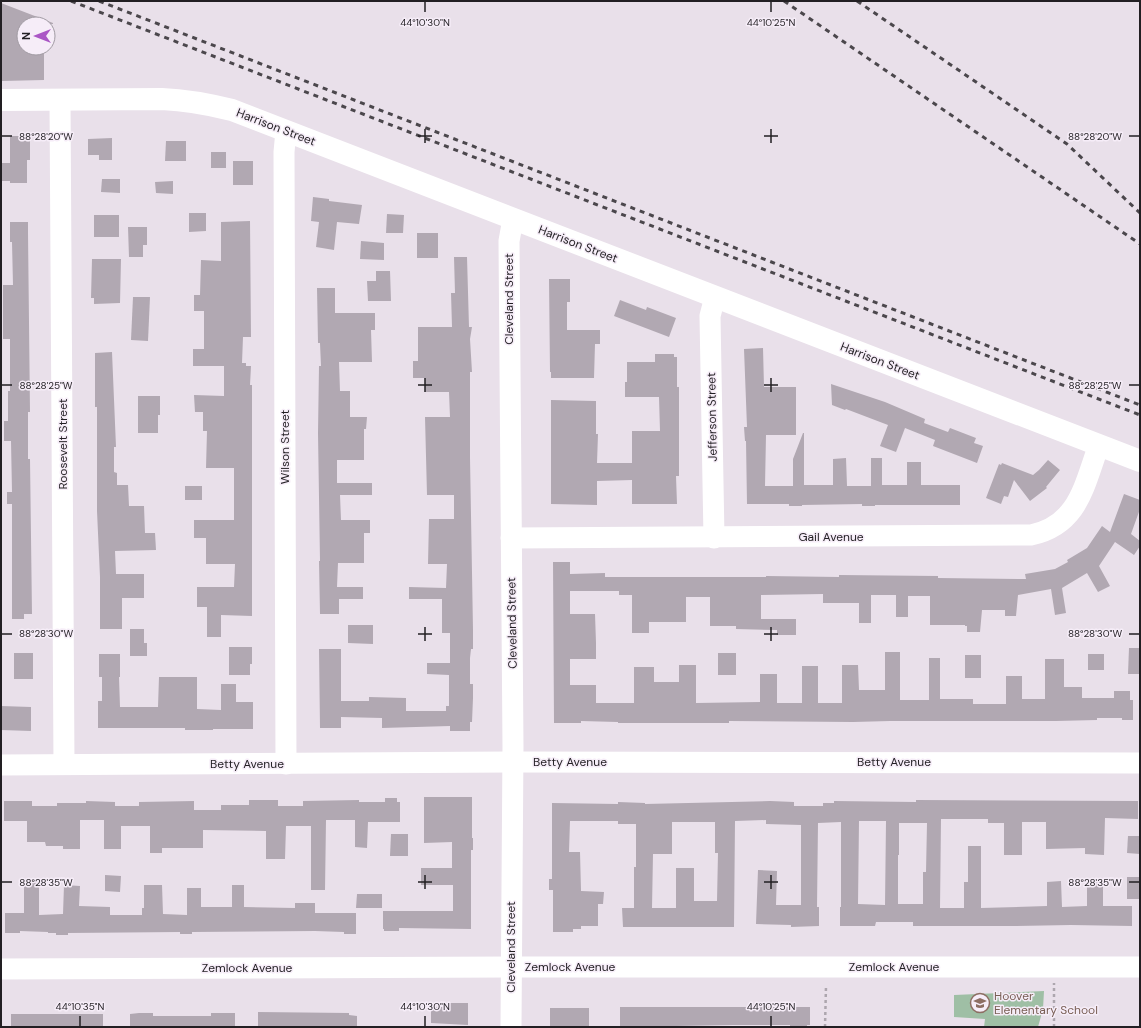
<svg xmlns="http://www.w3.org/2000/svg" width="1141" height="1028" font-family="'DM Sans',sans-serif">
<rect width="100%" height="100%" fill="#e9e0ea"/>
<polygon fill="#9fbfa5" points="1044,991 1043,1009 1038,1027 984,1027 985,1019 954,1017 954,995"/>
<g fill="#b1a8b2" fill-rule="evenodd">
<polygon points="1,3 53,23 53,24 24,24 24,48 44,48 44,80 2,81"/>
<polygon points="10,136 30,136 30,160 27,160 27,183 10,183 10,181 1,181 1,163 10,163"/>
<polygon points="112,138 112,160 99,160 99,155 88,155 88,139"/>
<polygon points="166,141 186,141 186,161 165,161"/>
<rect x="211" y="152" width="15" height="16"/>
<rect x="233" y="161" width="20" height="24"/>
<polygon points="102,179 120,179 120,193 101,192"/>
<polygon points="173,181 173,194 156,193 155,182"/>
<polygon points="313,197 329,199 329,201 362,205 359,224 337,222 334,250 316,247 319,222 311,221"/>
<polygon points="189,213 206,213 206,231 189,232"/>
<polygon points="387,214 404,215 403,233 386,233"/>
<rect x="94" y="215" width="25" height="22"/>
<polygon points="250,221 251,337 243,337 242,363 246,363 246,366 251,366 250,385 252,385 252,616 221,615 221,637 207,637 207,607 197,607 197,587 234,587 235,564 206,564 206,538 194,538 194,520 234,520 234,468 206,468 207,431 203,431 203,412 195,412 194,395 224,396 224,366 193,366 193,349 204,349 204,311 194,311 194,295 200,295 201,260 221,261 221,222"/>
<polygon points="10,222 28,222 28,233 30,412 28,412 28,459 30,459 32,614 24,614 24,619 12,619 12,504 7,504 7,492 12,492 11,441 4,441 4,421 8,421 8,391 10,391 10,339 3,339 3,285 13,285 12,242 10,242"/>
<polygon points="128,227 147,227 147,245 143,245 143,257 129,257"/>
<rect x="417" y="233" width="21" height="25"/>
<polygon points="361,241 384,243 384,260 360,259"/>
<polygon points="454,257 467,257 469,327 472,327 470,339 472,372 470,372 470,458 473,630 473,649 471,649 470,658 470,684 473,684 473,698 472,722 470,722 470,731 450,731 450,726 382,728 382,718 341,717 341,728 320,728 319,649 341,649 341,701 369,701 369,697 406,698 406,711 446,711 446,706 449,706 449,675 427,674 427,663 450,663 450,633 442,633 442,599 409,599 409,587 446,588 447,564 428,564 429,519 454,519 454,495 427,495 425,417 450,417 449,392 425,392 425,378 413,378 413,361 418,361 418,327 452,327 451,293 455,293"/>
<polygon points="92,259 121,259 120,303 94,304 94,298 91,298"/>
<polygon points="376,271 390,271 391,301 368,301 367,281 376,281"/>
<polygon points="549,279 570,279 570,302 567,302 567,330 600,330 600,344 595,344 594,378 551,378 551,372 550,372"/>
<polygon points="317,288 335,288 335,313 375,313 375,330 371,330 372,362 339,362 340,391 350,391 350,417 367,417 366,429 364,429 364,460 337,460 337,483 372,483 372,495 340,495 341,520 370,520 370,533 364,533 364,563 338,563 337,587 363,587 363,599 339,599 339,614 320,614 319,561 320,561 318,433 319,366 321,366 320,343 318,343"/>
<polygon points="133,297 150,297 148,341 131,340"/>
<polygon points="620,300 646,310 647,307 676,318 669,337 614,316"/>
<polygon points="763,348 764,387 796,387 796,435 766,435 765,486 793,486 793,459 803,433 804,433 804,485 833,485 833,459 846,458 847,486 871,486 871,458 882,458 882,485 907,485 907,462 921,462 921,485 960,485 960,505 875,505 875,506 862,506 862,504 802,505 802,506 789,506 789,504 747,504 746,441 745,441 744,427 747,427 744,349"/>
<polygon points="112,352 116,447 114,447 114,472 117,473 117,485 128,485 129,506 144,506 145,533 155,533 156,550 115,551 116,574 144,574 144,598 122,598 122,629 100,629 100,577 97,511 97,407 95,407 95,353"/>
<polygon points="655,354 674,354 674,357 677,357 677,387 679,387 679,476 676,476 677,504 632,504 632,480 597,481 597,505 551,504 551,400 596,401 596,434 598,434 597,463 632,463 632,431 660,431 659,397 625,397 625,382 627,382 627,362 655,362"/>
<polygon points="831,384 885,402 925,419 924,423 948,432 950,428 976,438 974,443 983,446 977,463 933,446 935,440 905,428 896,452 880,446 888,425 846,409 845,410 832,405"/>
<polygon points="138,396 160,396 160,415 158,415 158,433 138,433"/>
<polygon points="1048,460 1060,470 1046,487 1047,488 1030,501 1014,480 1008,497 1004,496 1001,504 986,498 999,464 1001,465 1002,463 1033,475 1039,470"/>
<rect x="185" y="486" width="17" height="14"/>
<polygon points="1124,494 1140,500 1140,509 1131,534 1140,541 1140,546 1134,555 1115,542 1099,566 1110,586 1098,592 1087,573 1062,588 1066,613 1055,615 1051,589 1018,595 1016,616 1005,616 1005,610 982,610 980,632 967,632 967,626 965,626 965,625 930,625 930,596 908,596 908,617 896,617 896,595 871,595 871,623 859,623 859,603 823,603 823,594 761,595 761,619 796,619 796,635 777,635 777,630 736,629 736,626 710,626 710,597 686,597 686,622 649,622 649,633 632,633 632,595 619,595 619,591 570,591 570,614 595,614 596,643 596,659 570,659 570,685 596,685 596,703 634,703 634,667 654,667 654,682 679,682 679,665 696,665 696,703 760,702 760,674 777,674 777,703 802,703 802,666 818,666 818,703 842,703 842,665 858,665 859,690 885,690 885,652 900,652 900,700 929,700 929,658 940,658 940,699 973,699 973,704 1006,704 1006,676 1022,676 1022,699 1045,699 1045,659 1064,659 1064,687 1082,687 1082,698 1114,698 1114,691 1130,691 1130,700 1133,700 1133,720 1122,720 1122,718 1097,718 1097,720 1056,721 890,721 853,722 729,721 729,723 618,723 618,722 581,721 581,723 554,723 553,562 570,562 570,574 605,573 605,577 766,577 766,576 839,577 839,575 938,576 938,578 1026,579 1025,574 1055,569 1068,562 1067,560 1087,548 1102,526 1110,532"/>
<polygon points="348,625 373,625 373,644 348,643"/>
<polygon points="130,629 144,629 144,643 147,643 147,656 130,656"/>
<polygon points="229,647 252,647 252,664 250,664 250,675 229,675"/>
<polygon points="1129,648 1140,648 1140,674 1128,674"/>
<rect x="14" y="653" width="19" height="26"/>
<rect x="718" y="653" width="18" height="22"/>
<polygon points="99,654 120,654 120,677 119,677 120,707 158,707 159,677 197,677 197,709 221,710 221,684 236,684 236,702 253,702 253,729 213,729 213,730 185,730 185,728 98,728 98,701 102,701 102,677 99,677"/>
<rect x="1088" y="654" width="16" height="16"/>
<rect x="965" y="655" width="16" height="23"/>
<polygon points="1,706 31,707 31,731 1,730"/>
<polygon points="424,797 472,797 472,838 473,838 473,850 471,850 471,929 399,928 399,931 384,931 384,929 383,929 383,911 453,911 453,885 421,885 421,868 452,868 452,842 424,843"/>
<polygon points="385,798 397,798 397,802 400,802 400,822 368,822 367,848 355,847 355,820 326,820 325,890 311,890 311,826 286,826 285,859 266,859 266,831 203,830 203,848 162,848 162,853 150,853 150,826 121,826 121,849 104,849 104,820 80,820 80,849 63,849 63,846 46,846 45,842 27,842 27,821 4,821 4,801 32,801 32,806 57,806 57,803 86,803 86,801 115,802 115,806 139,806 139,802 194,801 194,810 221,810 221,805 249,805 249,800 278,800 278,806 303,806 303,801 359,800 359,802 385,802"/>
<path d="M916 800 1138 801V819L1105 818 1104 855 1085 854V848L1046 849V822H1022V855H1004V823H988V819H941L940 908H964V882H968V846H981V908L1047 906V882L1061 881 1062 907 1087 906V882H1103V906H1132V926L1071 925 1015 926H913V922H876L875 926H840V907H841V822L818 823 817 907H819V926L791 927V925L756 924 758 870 777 871 776 905H801V825L766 824V820L735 821 734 927H623L622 908H634V867H636V824H618V821H570L569 852H580L581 891 604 892 603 904H598V926H581V929H573V932H553V890H549V879H552V803L618 804V802L645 803V804L770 801 794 802V806H823V803H834V801L916 802ZM859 821H886L885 905 858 904ZM672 822H715V853H718L717 901H694V868H676V908H652L653 854H672ZM899 823H927L926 872H923V904H898V855H899Z"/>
<polygon points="391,834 408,834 408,856 390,856"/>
<polygon points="1128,836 1140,836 1140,854 1127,853"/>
<polygon points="105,875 121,876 120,892 105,891"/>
<rect x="1127" y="877" width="13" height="22"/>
<polygon points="24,882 39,882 39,915 63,914 64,885 80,886 79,906 110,907 110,915 142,915 142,908 144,908 144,885 162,885 163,914 187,915 187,888 201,888 201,907 232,907 232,885 244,885 244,907 295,908 295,903 315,903 315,913 356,913 356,934 344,934 344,932 315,931 192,932 192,934 180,934 180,932 68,933 68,935 56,935 56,933 48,933 48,932 20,931 20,933 5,933 5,913 24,913"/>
<polygon points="357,894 382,894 382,908 356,908"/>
<polygon points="450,1003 468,1003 468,1025 431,1023 431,1007 450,1007"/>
<polygon points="620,1007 810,1007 810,1025 807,1025 807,1027 790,1027 790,1025 733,1025 620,1027"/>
<rect x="550" y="1008" width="39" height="19"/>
<polygon points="258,1012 349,1013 349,1015 357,1016 357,1027 258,1027"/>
<polygon points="139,1013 153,1013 153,1016 211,1016 211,1013 235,1013 235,1027 130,1027 130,1014"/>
<rect x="11" y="1014" width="92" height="13"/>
</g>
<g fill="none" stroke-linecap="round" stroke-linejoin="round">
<g stroke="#ada6ae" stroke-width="2.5" stroke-dasharray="3 3" stroke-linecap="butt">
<polyline points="825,1027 826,986"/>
<polyline points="1054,1027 1054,983"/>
</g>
<g stroke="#fff" stroke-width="21">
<polyline points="60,100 64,764"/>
<polyline points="286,131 284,152 286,764"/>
<path d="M511 538 1031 535C1079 525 1084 485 1099 445"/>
<polyline points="714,538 710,316 715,297"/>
<polyline points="1,765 513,762 1140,763"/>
<polyline points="1,969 511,967 1140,967"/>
<polyline points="511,1027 513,746 509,241 513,219"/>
</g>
<path stroke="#fff" stroke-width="22" d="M1 100 162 99C186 100 208 104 232 110L1140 461"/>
<g stroke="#4b474c" stroke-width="3" stroke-dasharray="5 5" stroke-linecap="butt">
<polyline points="71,1 1140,415"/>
<polyline points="99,1 1140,405"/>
<polyline points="784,1 1140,244"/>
<polyline points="857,1 1067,144 1140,213"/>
</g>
</g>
<path fill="none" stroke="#221f23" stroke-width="1.5" d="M425 2V12M771 2V12M425 129V143M771 129V143M2 136H12M418 136H432M764 136H778M1129 136H1139M425 378V392M771 378V392M2 385H12M418 385H432M764 385H778M1129 385H1139M425 627V641M771 627V641M2 634H12M418 634H432M764 634H778M1129 634H1139M425 875V889M771 875V889M2 882H12M418 882H432M764 882H778M1129 882H1139M80 1016V1026M425 1016V1026M771 1016V1026"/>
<defs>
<symbol id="school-ring" viewBox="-11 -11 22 22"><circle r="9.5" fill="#f6edf8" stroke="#8d6e63" stroke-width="1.5"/><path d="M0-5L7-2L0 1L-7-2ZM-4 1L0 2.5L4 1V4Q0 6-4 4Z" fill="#8d6e63"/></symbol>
</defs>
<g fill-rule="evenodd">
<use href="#school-ring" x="969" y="992" width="22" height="22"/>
</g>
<g text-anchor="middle" stroke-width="3" stroke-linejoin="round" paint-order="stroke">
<g font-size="12" fill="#221f23" stroke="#f6edf8">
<text transform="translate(276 127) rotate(21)" y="4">Harrison Street</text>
<text transform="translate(578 244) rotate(21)" y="4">Harrison Street</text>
<text transform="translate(509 299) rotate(-90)" y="4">Cleveland Street</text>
<text transform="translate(880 361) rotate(21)" y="4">Harrison Street</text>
<text transform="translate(712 417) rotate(-91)" y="4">Jefferson Street</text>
<text transform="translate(63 444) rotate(-90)" y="4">Roosevelt Street</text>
<text transform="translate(285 447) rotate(-90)" y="4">Wilson Street</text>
<text x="831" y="541">Gail Avenue</text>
<text transform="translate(512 623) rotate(-91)" y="4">Cleveland Street</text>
<text x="570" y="766">Betty Avenue</text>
<text x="894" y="766">Betty Avenue</text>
<text x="247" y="768">Betty Avenue</text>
<text transform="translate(511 947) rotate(-90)" y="4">Cleveland Street</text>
<text x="570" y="971">Zemlock Avenue</text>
<text x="894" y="971">Zemlock Avenue</text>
<text x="247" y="972">Zemlock Avenue</text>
</g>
<g font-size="12" fill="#785e54" stroke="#f6edf8" text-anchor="start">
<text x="994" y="1000">Hoover<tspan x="994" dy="14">Elementary School</tspan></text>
</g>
</g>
<g font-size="10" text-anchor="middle" fill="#221f23" stroke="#f6edf8" stroke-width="3" stroke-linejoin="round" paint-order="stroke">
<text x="425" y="26">44°10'30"N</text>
<text x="771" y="26">44°10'25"N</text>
<text x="1095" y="140">88°28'20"W</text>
<text x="46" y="140">88°28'20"W</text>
<text x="1095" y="389">88°28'25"W</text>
<text x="46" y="389">88°28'25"W</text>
<text x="1095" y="637">88°28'30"W</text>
<text x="46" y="637">88°28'30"W</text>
<text x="1095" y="886">88°28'35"W</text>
<text x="46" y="886">88°28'35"W</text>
<text x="80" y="1010">44°10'35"N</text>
<text x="425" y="1010">44°10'30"N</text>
<text x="771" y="1010">44°10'25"N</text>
</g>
<rect width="1141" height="1028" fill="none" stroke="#221f23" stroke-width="4"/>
<g transform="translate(36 36) rotate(270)"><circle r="19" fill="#f6edf8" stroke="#a19ba3"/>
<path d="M0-3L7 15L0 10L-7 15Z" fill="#aa56c5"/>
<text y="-6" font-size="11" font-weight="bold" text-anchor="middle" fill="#221f23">N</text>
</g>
</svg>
